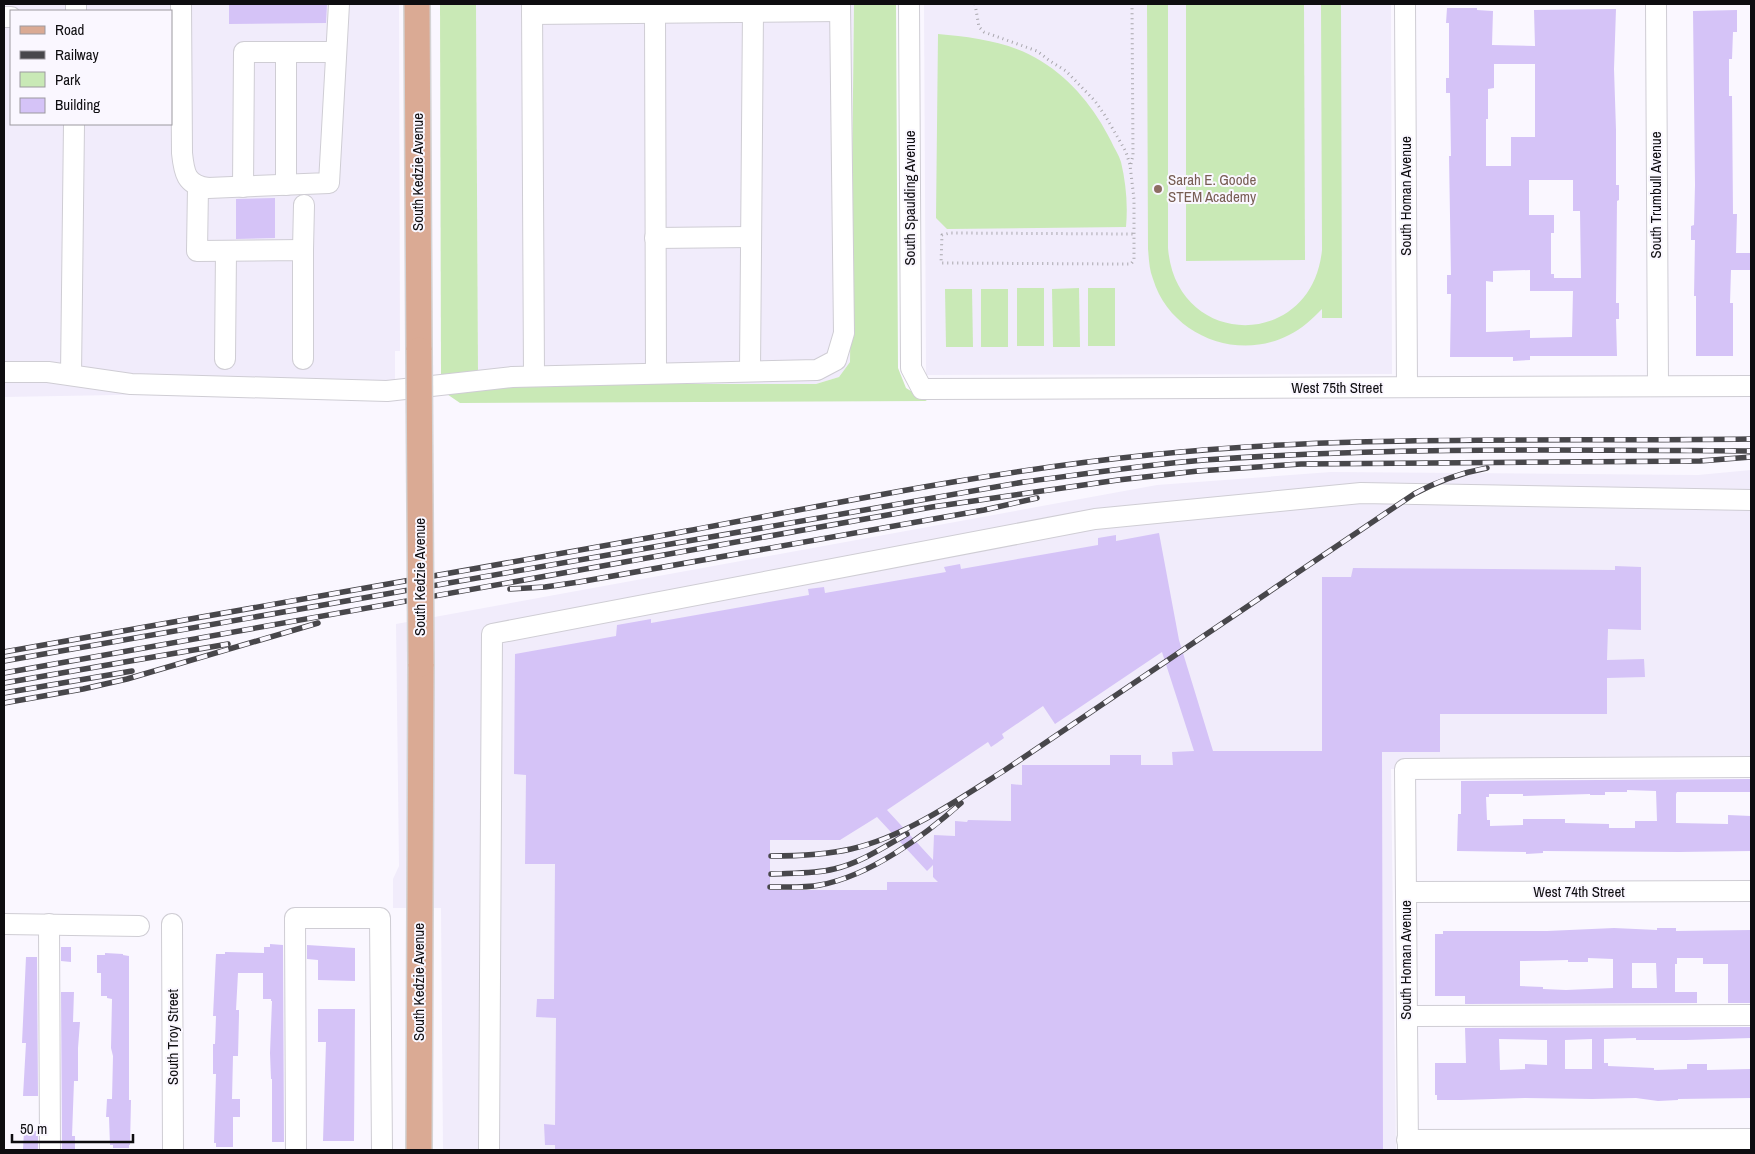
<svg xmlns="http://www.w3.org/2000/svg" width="1755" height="1154" font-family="'Archivo Narrow',sans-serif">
<rect width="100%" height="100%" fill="#faf7ff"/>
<g fill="#f1ecfb" fill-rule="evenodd">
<path d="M4 4H399L400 351H395V390L4 397ZM11 11H171V124H11Z"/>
<polygon points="476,4 854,4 850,362 839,377 816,384 508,384 478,372"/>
<polygon points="924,4 1391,4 1392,374 926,375"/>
<polygon points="1751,470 1751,767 1391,769 1396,1150 443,1150 441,908 393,908 393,879 399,866 396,624 1157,485 1331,472 1698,475"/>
</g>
<g fill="#c9e9b6">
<polygon points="440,4 476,4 478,372 441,376"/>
<polygon points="854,4 896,4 898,368 906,388 927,401 460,403 441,390 508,384 816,384 839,377 850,362"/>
<path d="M1147 4H1168V248C1176 350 1312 351 1322 250L1321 4H1341L1342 318H1322V309C1312 319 1302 329 1289 335 1237 362 1170 335 1153 279 1149 269 1149 259 1148 249Z"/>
<polygon points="1186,4 1304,4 1305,260 1186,261"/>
<path d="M938 34C973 37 1011 42 1041 61 1072 80 1095 109 1111 141 1114 148 1119 155 1121 162 1126 183 1128 205 1126 227L947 229 936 218Z"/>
<rect x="1017" y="288" width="27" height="58"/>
<polygon points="1079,288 1080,347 1053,347 1052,289"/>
<rect x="1088" y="288" width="27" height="58"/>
<polygon points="945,289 972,289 973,347 946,347"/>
<rect x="981" y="289" width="27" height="58"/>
</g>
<g fill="#d5c3f7" fill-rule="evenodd">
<polygon points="229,4 327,4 326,23 229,24"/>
<path d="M1447 8H1477V10L1493 11 1492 45 1535 46 1534 10 1616 9 1614 69 1616 130V185H1619V200L1617 201 1616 303H1619V319H1616L1617 356H1530V360L1513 361V357H1450L1451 294H1447V275H1451L1449 156H1451L1450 93H1446V78H1449V23H1446ZM1494 64H1535V137H1511V166H1486V119H1488V89L1494 88ZM1529 180H1573V211H1580L1581 278H1554V274H1551V233H1554V215H1529ZM1530 270V291H1573L1572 337 1530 338V330L1486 332V281L1493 282V271Z"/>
<polygon points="1737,10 1737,32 1733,32 1732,59 1729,59 1729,96 1732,96 1733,214 1737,214 1736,253 1751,253 1751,270 1731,270 1730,303 1733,303 1733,356 1696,356 1696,296 1694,296 1695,240 1691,240 1691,226 1694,225 1695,185 1693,11"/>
<polygon points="275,198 275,238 236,239 236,199"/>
<path d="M1159 533 1179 640 1213 751H1322V577H1351L1353 568 1615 570V566L1641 567V630L1608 629 1607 660 1644 659 1645 677 1607 678V714H1440V752H1382L1383 1150H555V1145H545L544 1124 555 1125 556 1018 536 1017 537 999H554L555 864H525L526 775 514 774 515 654 616 636 617 625 651 619V623L809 595 808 589 824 587 825 593 946 572 944 567 960 564 961 569 1098 545V538L1116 535V541ZM1162 652 1194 751 1172 752 1173 765H1141V755H1110V765H1022V785L1011 784V821L968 820 967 822 955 821V836L934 835 933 860 887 810 988 742 991 747 997 743 1004 738 1002 734 1043 706 1055 724ZM877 817 927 871 933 865V877L938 882H887V890H770V840H840Z"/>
<path d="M1751 779V792H1677L1676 794V823L1728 824V815L1751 816V851L1679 852 1543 851V853L1526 854V852L1457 851 1458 814H1461V781ZM1627 790 1656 791 1657 821H1635V828H1609V824L1565 823V819H1523V825L1490 826V820H1487L1486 797H1489V794H1523V796L1590 794V795H1605V792H1627Z"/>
<path d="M1614 928 1657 930V928H1676V931L1751 930V1003H1728V964H1703V958H1677V964H1675V992H1697V1003L1465 1004V996H1435V934H1443V931H1547ZM1588 958 1613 959V988L1566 990 1543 989V987L1520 986V961L1568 960V962H1588ZM1632 963H1656L1657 988H1632Z"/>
<polygon points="270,944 283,945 284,1142 272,1142 272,1079 271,1079 270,1053 272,1001 271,1001 271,999 263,999 263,973 238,973 236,1010 239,1010 239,1015 238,1056 233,1056 232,1099 240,1099 240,1117 233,1117 233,1147 216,1147 216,1143 214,1143 216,1074 213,1074 213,1044 215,1044 216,1016 213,1016 216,954 225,954 225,952 264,953 264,947 270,947"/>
<polygon points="307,945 355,948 355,981 318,980 318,960 307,959"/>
<polygon points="61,947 71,947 71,962 61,961"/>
<polygon points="105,953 123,954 123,955 129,956 129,1100 131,1100 130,1145 129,1145 129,1148 113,1148 113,1145 110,1145 109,1117 106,1117 107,1099 112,1099 113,1056 111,1048 112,999 107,998 107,996 101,996 101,973 97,973 97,955 105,955"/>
<polygon points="26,957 37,957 38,1096 23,1096 26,1043 22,1043"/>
<polygon points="61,992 74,992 73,1022 80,1022 78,1048 78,1081 74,1081 72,1136 75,1136 75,1150 62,1150"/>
<polygon points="318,1009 355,1009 354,1141 323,1141 326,1042 318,1042"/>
<path d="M1751 1027V1038L1686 1040H1636V1038L1604 1039V1063H1608V1066L1654 1068V1070L1687 1069V1064H1707V1070L1751 1069V1098L1678 1099V1100L1658 1101 1636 1098 1592 1099 1525 1098 1461 1100H1437V1095H1435V1063H1466L1465 1028ZM1499 1039 1547 1040V1065L1525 1064V1069L1500 1070ZM1592 1039V1069H1565V1040Z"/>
<polygon points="24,1131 38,1131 38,1149 23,1149"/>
</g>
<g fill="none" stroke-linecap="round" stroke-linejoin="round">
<defs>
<g id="minor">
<path d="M181 4 182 153C184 173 186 185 208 188L329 183 339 4"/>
<polyline points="532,4 534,376"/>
<polyline points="909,4 911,368 922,389 1751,386"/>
<polyline points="1405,4 1407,387"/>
<polyline points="1656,4 1658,386"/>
<polyline points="76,11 76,4"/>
<polyline points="655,12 656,373"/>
<polyline points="532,14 840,11"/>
<polyline points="4,17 11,17"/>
<polyline points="286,185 286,52"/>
<polyline points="198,187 197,251 303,250 303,359"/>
<polyline points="243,187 244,52 336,52"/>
<polyline points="655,238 751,237"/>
<polyline points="303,250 304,205"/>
<polyline points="225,359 226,251"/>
<polyline points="750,371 753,11"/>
<polyline points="4,372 48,372 131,384 387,391 512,377 817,370 836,360 844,333 840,4"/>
<polyline points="71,375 74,124"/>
<polyline points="1406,892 1751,891"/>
<polyline points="4,924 139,926"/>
<polyline points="49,924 50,1150"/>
<polyline points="172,924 173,1150"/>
<polyline points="1407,1016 1751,1015"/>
<polyline points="1407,1140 1751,1139"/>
<polyline points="296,1150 295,918 380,918 382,1150"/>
<polyline points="489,1150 492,634 1095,519 1361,493 1751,500"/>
<polyline points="1408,1150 1405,769 1751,767"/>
</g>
<g id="major">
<polyline points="417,4 419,350"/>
<polyline points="419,1150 421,664"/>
</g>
</defs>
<use href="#minor" stroke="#cfcdd4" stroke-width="22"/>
<use href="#major" stroke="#d4d3d4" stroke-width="28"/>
<g stroke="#a9a7ad" stroke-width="3" stroke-dasharray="1 4" stroke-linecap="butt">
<polyline points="975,4 979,27 984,32 1037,51 1050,61 1066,71 1095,101 1106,117 1126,152 1130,165 1134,199 1134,260 1131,264 1120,264 941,263 942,235 950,233 1134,234"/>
<polyline points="1131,164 1133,155 1132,4"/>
</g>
<use href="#minor" stroke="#fff" stroke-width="20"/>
<use href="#major" stroke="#daaa94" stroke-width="25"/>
<defs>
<g id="rail">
<polyline points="510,589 545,587 579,582 984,510 1037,498"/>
<path d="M4 652C228 612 452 573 676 533 833 504 990 471 1149 455 1348 434 1551 442 1751 439"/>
<path d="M4 661 1024 482C1084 474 1144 465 1204 460 1386 447 1569 450 1751 451"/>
<polyline points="4,673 932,507 1118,480 1198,471 1301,464 1700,461 1751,457"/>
<polyline points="4,683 228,644"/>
<polyline points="4,693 132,671"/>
<polyline points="4,703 83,689 127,679 318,623"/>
<path d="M771 856C798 856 825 855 851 849 905 837 959 799 1005 770L1414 494C1438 481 1460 473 1487 468"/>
<path d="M771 874C792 873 814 874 834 869 860 863 884 847 907 834"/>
<path d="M770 887C787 887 804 888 820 885 870 876 924 836 961 803"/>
</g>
</defs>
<use href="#rail" stroke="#48474b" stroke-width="5.5"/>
<use href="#rail" stroke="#faf7ff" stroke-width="4" stroke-dasharray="11" stroke-linecap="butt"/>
<defs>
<polyline id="major-bridge" points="419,350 421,664"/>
</defs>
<use href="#major-bridge" stroke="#d4d3d4" stroke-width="28" stroke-linecap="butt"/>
<use href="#major-bridge" stroke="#daaa94" stroke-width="25"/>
</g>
<circle fill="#8d6e63" stroke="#faf7ff" stroke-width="2" cx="1158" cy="189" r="5"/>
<g text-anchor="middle" stroke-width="4" stroke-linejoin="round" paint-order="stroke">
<g font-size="15" fill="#0e0d10" stroke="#faf7ff">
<text transform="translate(418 172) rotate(-90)" y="5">South Kedzie Avenue</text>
<text transform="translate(1656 195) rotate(-90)" y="5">South Trumbull Avenue</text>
<text transform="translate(1406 196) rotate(-90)" y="5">South Homan Avenue</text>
<text transform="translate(910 198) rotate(-90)" y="5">South Spaulding Avenue</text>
<text x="1337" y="393">West 75th Street</text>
<text transform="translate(420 577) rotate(-90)" y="5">South Kedzie Avenue</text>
<text x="1579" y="897">West 74th Street</text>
<text transform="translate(1406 960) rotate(-90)" y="5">South Homan Avenue</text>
<text transform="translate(419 982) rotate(-90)" y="5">South Kedzie Avenue</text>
<text transform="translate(173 1037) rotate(-90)" y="5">South Troy Street</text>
</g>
<g font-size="15" fill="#785e54" stroke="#faf7ff" text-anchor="start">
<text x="1168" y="185">Sarah E. Goode<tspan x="1168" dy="17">STEM Academy</tspan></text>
</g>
</g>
<rect width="1755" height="1154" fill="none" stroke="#0e0d10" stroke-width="10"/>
<rect x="10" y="10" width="162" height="115" fill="#faf7ff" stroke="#9c999f"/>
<rect x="20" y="26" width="25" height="8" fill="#daaa94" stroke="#9c999f"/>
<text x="55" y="35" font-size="15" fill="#0e0d10">Road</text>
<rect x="20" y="51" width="25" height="8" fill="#48474b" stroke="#9c999f"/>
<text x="55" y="60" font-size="15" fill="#0e0d10">Railway</text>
<rect x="20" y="72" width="25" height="15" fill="#c9e9b6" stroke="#9c999f"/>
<text x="55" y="85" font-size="15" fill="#0e0d10">Park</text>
<rect x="20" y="98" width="25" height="15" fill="#d5c3f7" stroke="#9c999f"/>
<text x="55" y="110" font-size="15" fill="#0e0d10">Building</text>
<path d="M12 1134v8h121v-8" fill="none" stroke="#0e0d10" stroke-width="2.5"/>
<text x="20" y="1134" font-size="15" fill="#0e0d10" stroke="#faf7ff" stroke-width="4" paint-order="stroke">50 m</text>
</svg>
